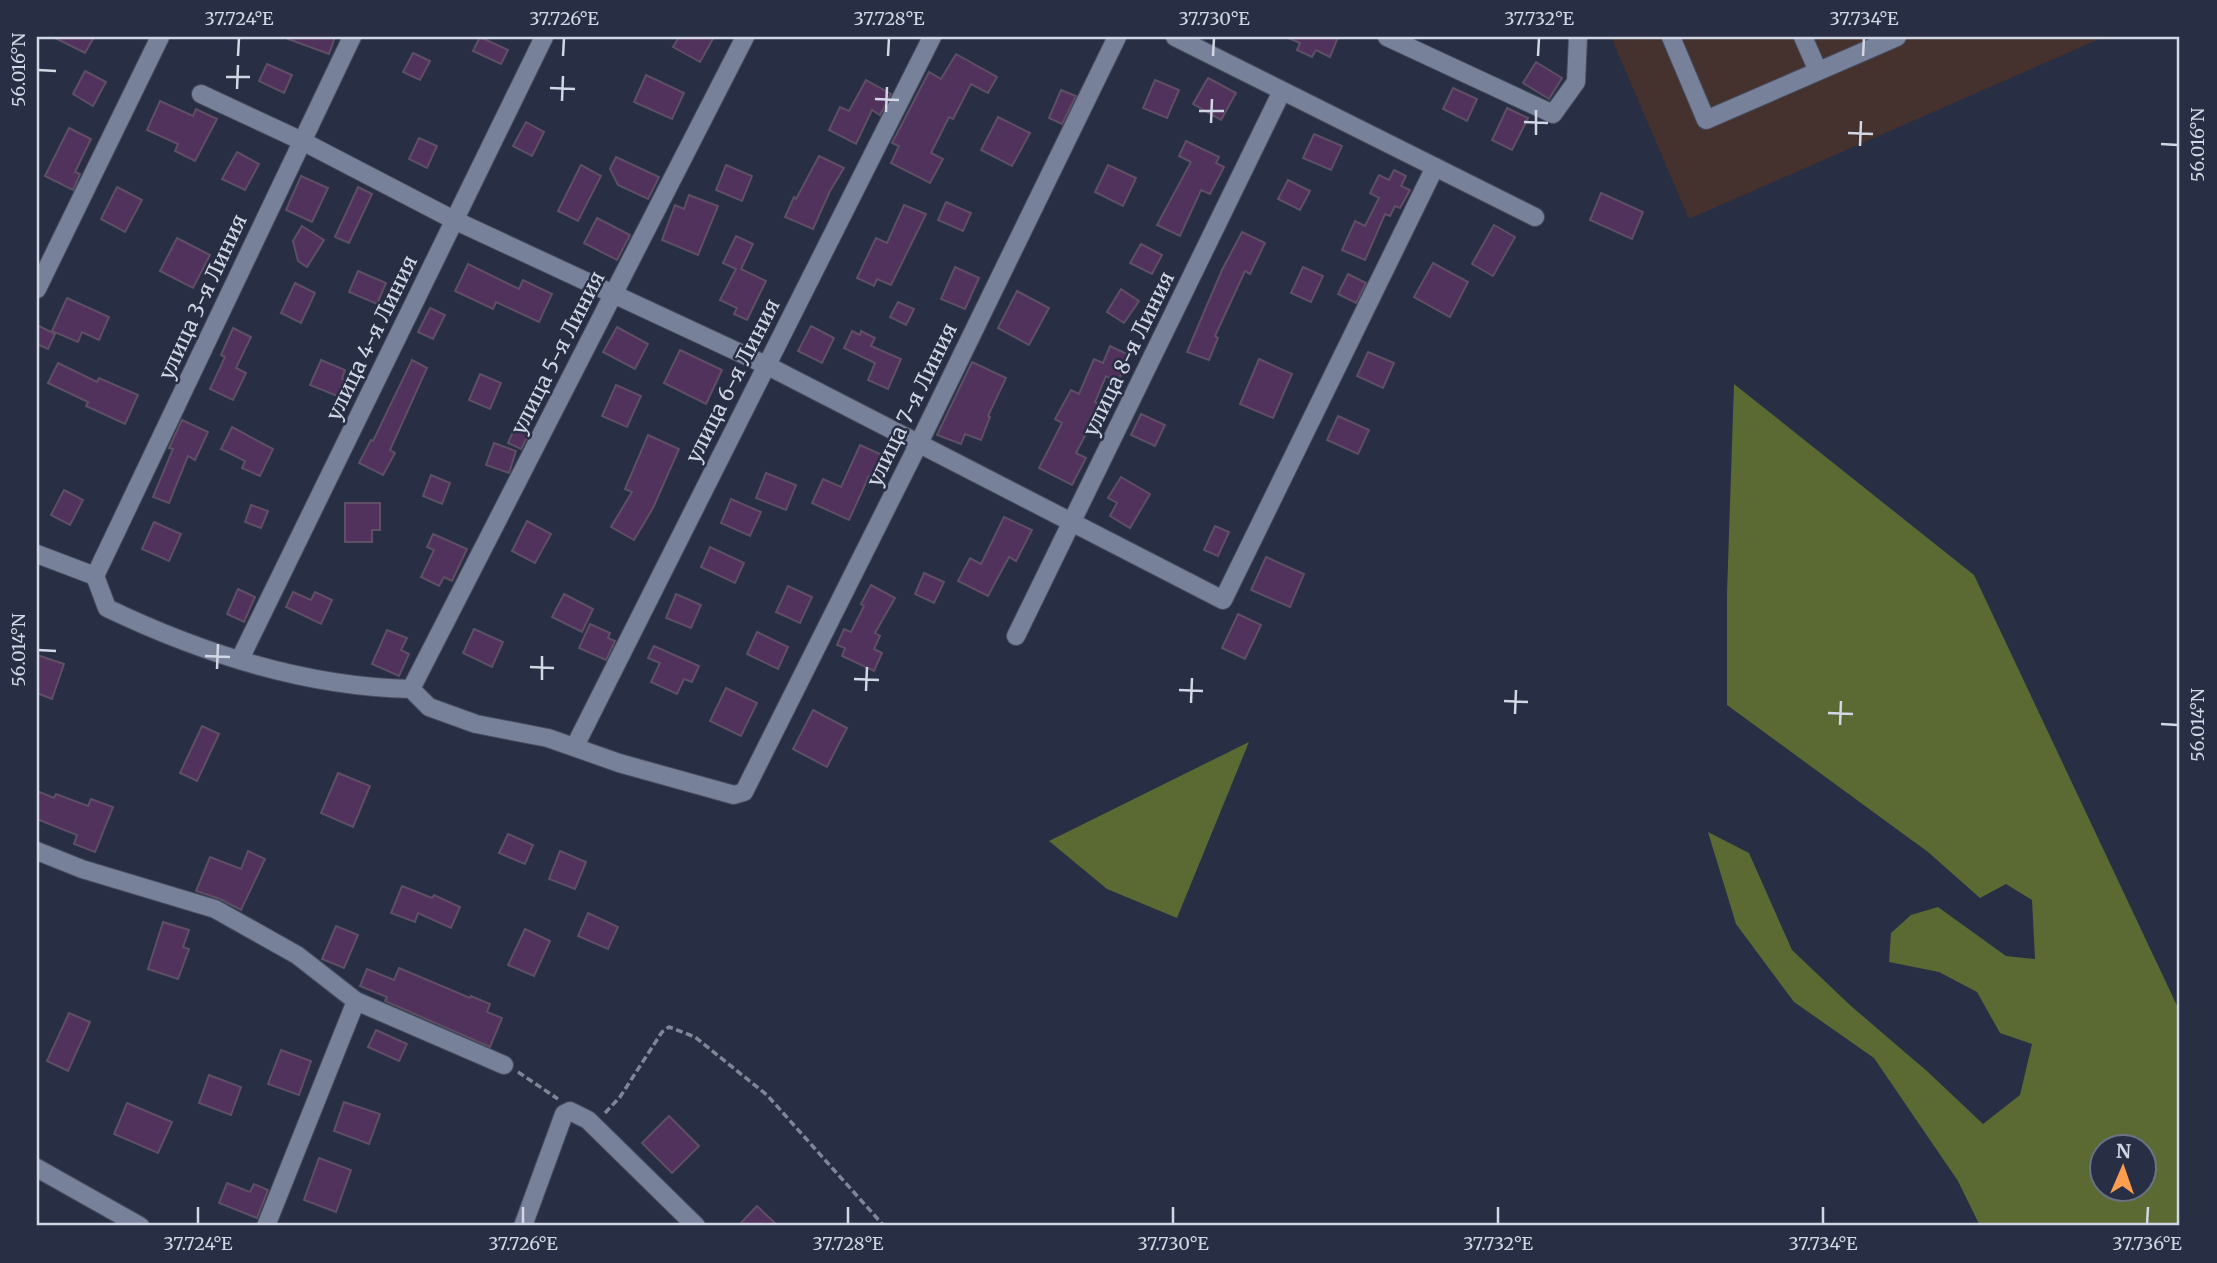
<svg xmlns="http://www.w3.org/2000/svg" width="2217" height="1263" font-family="Merriweather,serif">
<rect width="100%" height="100%" fill="#282e43"/>
<polygon fill="#45312d" points="1611,37 2104,37 1689,219"/>
<g fill="#5b6933" fill-rule="evenodd">
<path d="M1734 384 1974 575 2180 1012V1226H1980L1958 1181 1874 1058 1794 1002 1736 924 1708 832 1749 853 1792 950 1851 1006 1928 1072 1983 1124 2020 1095 2032 1044 2000 1033 1977 992 1939 972 1889 962 1891 933 1911 915 1938 907 2006 956 2035 959 2032 900 2006 884 1980 898 1928 852 1727 705V594ZM2102 1148H2144V1190H2102Z"/>
<polygon points="1249,742 1177,918 1107,889 1049,841"/>
</g>
<g fill="#51325c" stroke="#5e4f64" stroke-width="2">
<polygon points="53,37 94,37 85,53"/>
<polygon points="288,37 335,37 329,54 288,39"/>
<polygon points="480,37 508,50 501,64 473,51"/>
<polygon points="679,37 714,37 700,62 673,47"/>
<polygon points="1286,37 1338,37 1330,57 1316,50 1312,57 1297,50 1300,43"/>
<polygon points="413,53 430,61 420,80 403,72"/>
<polygon points="956,54 997,77 988,93 971,84 953,119 949,117 931,153 943,159 930,183 891,163 899,146 892,143 929,72 941,79"/>
<polygon points="1536,62 1562,78 1549,99 1523,83"/>
<polygon points="267,64 292,75 284,93 259,81"/>
<polygon points="85,71 106,82 93,106 73,94"/>
<polygon points="646,75 684,93 672,119 634,102"/>
<polygon points="1208,78 1236,93 1221,120 1193,104"/>
<polygon points="866,80 891,94 880,115 872,110 856,144 829,130 840,107 849,111"/>
<polygon points="1155,80 1179,90 1167,118 1143,108"/>
<polygon points="1453,88 1477,99 1467,121 1443,109"/>
<polygon points="1061,90 1076,96 1062,124 1049,118"/>
<polygon points="160,101 193,116 196,109 217,119 195,161 175,151 178,144 147,130"/>
<polygon points="1507,108 1528,118 1512,150 1492,140"/>
<polygon points="998,117 1030,133 1012,166 981,150"/>
<polygon points="526,122 544,132 532,156 513,146"/>
<polygon points="69,128 91,139 75,172 80,174 73,190 45,176"/>
<polygon points="1314,134 1342,146 1331,170 1303,158"/>
<polygon points="419,138 437,146 427,168 409,159"/>
<polygon points="1186,141 1219,157 1216,163 1224,167 1210,194 1201,190 1180,236 1157,225 1191,162 1179,156"/>
<polygon points="237,152 259,164 245,190 222,179"/>
<polygon points="819,156 844,168 830,191 813,229 785,217 794,197 796,199"/>
<polygon points="616,157 659,177 648,199 618,185 610,169"/>
<polygon points="581,165 601,176 578,221 558,211"/>
<polygon points="726,165 752,176 742,201 716,190"/>
<polygon points="1108,165 1136,178 1123,206 1095,192"/>
<polygon points="1394,170 1406,176 1401,186 1410,190 1400,208 1395,206 1390,216 1385,214 1365,260 1342,250 1355,221 1365,226 1379,198 1370,193 1379,175 1389,180"/>
<polygon points="301,176 328,188 312,222 286,210"/>
<polygon points="1288,180 1310,191 1300,210 1278,199"/>
<polygon points="117,187 142,200 125,232 101,219"/>
<polygon points="358,187 372,194 349,243 335,237"/>
<polygon points="1601,193 1643,212 1632,239 1590,220"/>
<polygon points="689,195 718,206 698,255 662,240 675,205 684,209"/>
<polygon points="946,202 971,213 963,231 938,220"/>
<polygon points="904,205 926,214 891,285 877,279 874,286 857,278 876,238 887,243"/>
<polygon points="597,218 630,235 617,260 584,243"/>
<polygon points="1494,225 1515,237 1493,276 1472,264"/>
<polygon points="302,226 324,240 307,267 298,261 293,241"/>
<polygon points="1242,232 1265,243 1250,274 1245,271 1215,336 1218,338 1209,360 1187,352 1222,270"/>
<polygon points="736,236 753,244 741,269 766,281 747,320 734,314 737,308 720,300 736,269 723,263"/>
<polygon points="177,238 210,255 193,288 160,271"/>
<polygon points="1141,244 1162,255 1152,274 1130,263"/>
<polygon points="1433,263 1468,282 1450,317 1414,297"/>
<polygon points="468,264 519,289 523,280 552,294 539,322 496,302 493,309 455,291"/>
<polygon points="955,267 979,278 965,309 941,299"/>
<polygon points="1303,267 1323,276 1311,302 1291,293"/>
<polygon points="358,271 386,283 377,304 349,292"/>
<polygon points="1348,274 1366,283 1356,303 1338,294"/>
<polygon points="295,283 315,293 301,323 281,313"/>
<polygon points="1121,289 1139,301 1124,323 1107,312"/>
<polygon points="1017,291 1049,308 1029,345 998,328"/>
<polygon points="67,298 109,317 99,340 82,332 78,342 52,331"/>
<polygon points="898,302 914,309 906,325 890,317"/>
<polygon points="430,308 445,315 433,339 418,332"/>
<polygon points="37,325 55,334 48,349 37,344"/>
<polygon points="811,326 834,338 822,363 798,351"/>
<polygon points="617,327 648,344 635,369 603,352"/>
<polygon points="233,328 251,337 236,368 246,373 233,400 210,389 225,357 221,355"/>
<polygon points="852,331 860,335 861,331 875,338 871,346 901,359 888,389 868,380 875,363 844,348"/>
<polygon points="1110,346 1129,355 1118,382 1106,376 1095,402 1101,405 1076,453 1086,458 1072,485 1039,468 1062,423 1055,419 1071,390 1079,394 1094,359 1103,363"/>
<polygon points="680,350 722,370 706,404 664,383"/>
<polygon points="1368,352 1394,363 1383,388 1357,376"/>
<polygon points="1259,359 1292,374 1273,418 1240,404"/>
<polygon points="321,360 345,370 342,379 354,384 347,400 310,385"/>
<polygon points="412,360 427,368 390,450 395,453 383,475 359,463 371,440 373,441"/>
<polygon points="972,362 1006,378 988,416 990,417 981,440 965,434 961,444 937,435"/>
<polygon points="58,363 97,382 99,378 138,395 125,424 86,406 88,402 48,383"/>
<polygon points="480,374 501,383 490,409 469,400"/>
<polygon points="616,385 641,396 627,427 602,416"/>
<polygon points="1141,414 1165,425 1155,446 1131,435"/>
<polygon points="1338,416 1369,430 1358,454 1327,440"/>
<polygon points="182,420 208,432 195,460 188,456 169,503 153,497 173,449 169,448"/>
<polygon points="516,425 530,432 521,449 508,443"/>
<polygon points="232,427 273,449 260,476 242,468 245,461 221,449"/>
<polygon points="648,435 679,449 653,508 634,540 611,527 632,492 625,489"/>
<polygon points="494,443 516,451 509,473 486,465"/>
<polygon points="860,445 893,460 883,482 869,476 849,520 812,503 823,479 841,487"/>
<polygon points="766,473 796,485 786,510 756,498"/>
<polygon points="431,475 450,483 442,504 423,496"/>
<polygon points="1121,477 1150,494 1130,528 1110,516 1117,503 1108,498"/>
<polygon points="64,490 83,500 70,525 51,515"/>
<polygon points="731,499 761,512 750,536 721,523"/>
<polygon points="345,503 380,503 380,530 372,530 372,542 345,542"/>
<polygon points="251,505 268,511 261,528 245,522"/>
<polygon points="1004,517 1032,530 1016,561 1009,557 988,596 958,581 970,558 981,564"/>
<polygon points="527,521 551,534 535,563 512,551"/>
<polygon points="154,522 181,534 169,561 142,549"/>
<polygon points="1215,526 1229,532 1218,556 1204,550"/>
<polygon points="433,534 467,549 452,581 444,577 439,586 421,577 434,550 427,547"/>
<polygon points="710,547 744,563 735,583 701,567"/>
<polygon points="1266,557 1304,574 1290,607 1251,590"/>
<polygon points="924,573 944,582 934,603 915,594"/>
<polygon points="871,585 895,598 875,633 880,636 874,649 882,653 874,671 842,656 845,648 837,645 844,629 851,632 864,606 861,604"/>
<polygon points="788,586 812,597 800,623 776,612"/>
<polygon points="238,589 255,597 244,622 227,614"/>
<polygon points="293,592 311,600 315,592 332,600 321,624 286,607"/>
<polygon points="564,594 593,609 582,632 552,617"/>
<polygon points="676,594 701,605 691,628 666,618"/>
<polygon points="1238,614 1261,625 1245,659 1222,648"/>
<polygon points="590,624 610,633 608,638 615,641 606,660 579,648"/>
<polygon points="474,629 503,642 492,667 463,653"/>
<polygon points="387,630 407,638 401,650 409,654 399,676 372,664"/>
<polygon points="757,632 788,647 778,669 747,654"/>
<polygon points="654,646 699,666 692,682 684,679 677,694 651,682 660,663 648,658"/>
<polygon points="37,655 64,664 52,699 37,693"/>
<polygon points="726,688 757,703 741,736 710,721"/>
<polygon points="813,710 847,728 827,767 793,749"/>
<polygon points="202,726 219,734 197,781 180,773"/>
<polygon points="338,773 370,786 353,827 321,813"/>
<polygon points="37,791 54,798 56,794 88,806 91,799 113,807 95,852 74,844 77,835 37,819"/>
<polygon points="508,834 533,845 525,864 499,853"/>
<polygon points="248,851 265,859 241,910 220,899 196,891 210,857 241,869"/>
<polygon points="560,851 586,862 575,889 549,879"/>
<polygon points="402,886 432,898 434,895 460,907 451,928 418,913 415,922 391,913"/>
<polygon points="588,913 618,927 608,949 578,936"/>
<polygon points="163,922 189,930 183,947 189,949 178,979 148,969"/>
<polygon points="336,926 358,935 344,968 322,959"/>
<polygon points="525,929 550,941 534,976 508,965"/>
<polygon points="399,968 470,998 471,996 490,1004 487,1012 502,1018 490,1047 385,1001 387,997 360,986 367,969 394,980"/>
<polygon points="69,1013 90,1022 68,1071 47,1061"/>
<polygon points="376,1030 407,1044 399,1061 368,1047"/>
<polygon points="281,1050 311,1061 299,1095 268,1084"/>
<polygon points="209,1075 241,1087 231,1115 199,1103"/>
<polygon points="344,1102 380,1114 369,1144 334,1131"/>
<polygon points="127,1103 172,1122 158,1153 114,1134"/>
<polygon points="669,1116 699,1146 672,1173 642,1143"/>
<polygon points="319,1158 351,1170 336,1212 304,1200"/>
<polygon points="227,1183 250,1192 254,1184 268,1190 257,1218 219,1203"/>
<polygon points="757,1206 778,1226 738,1226"/>
</g>
<g fill="none" stroke-linecap="round" stroke-linejoin="round">
<defs>
<g id="minor">
<polyline points="1175,37 1535,217"/>
<polyline points="1387,37 1553,114 1576,82 1578,37"/>
<polyline points="1671,37 1706,120 1897,37"/>
<polyline points="1803,37 1818,71"/>
<polyline points="201,94 302,141 454,220 766,365 1223,600 1435,167"/>
<polyline points="37,289 160,37"/>
<path d="M37 554 95 576 107 608C201 653 307 687 411 689L429 707 476 724 548 738 619 763 734 795 744 792 919 443 1117 37"/>
<polyline points="95,576 352,37"/>
<polyline points="1016,636 1282,91"/>
<polyline points="240,659 544,37"/>
<polyline points="411,689 745,37"/>
<polyline points="575,746 932,37"/>
<polyline points="37,851 82,869 215,909 297,955 356,1001 504,1065"/>
<polyline points="37,1168 140,1226"/>
<polyline points="266,1226 356,1001"/>
<polyline points="523,1226 564,1114 570,1111 588,1120 696,1226"/>
</g>
</defs>
<use href="#minor" stroke="#474c5e" stroke-width="20"/>
<g stroke="#808697" stroke-width="3.5" stroke-dasharray="7 3.5" stroke-linecap="butt">
<polyline points="518,1072 558,1099"/>
<polyline points="605,1113 620,1097 662,1032 669,1027 695,1037 767,1095 884,1226"/>
</g>
<use href="#minor" stroke="#78819a" stroke-width="18"/>
</g>
<path fill="none" stroke="#d2d7e5" stroke-width="2.5" d="M238 56 239 38M563 56 564 38M888 56 889 38M1213 56 1214 38M1538 56 1539 38M1863 56 1864 38M38 70 56 71M226 77H250M550 88 575 89M237 89 238 65M875 99 899 100M562 101 563 76M1199 111H1224M886 112 887 87M1524 122 1548 123M1211 123 1212 99M1848 133 1873 134M1536 135V110M2161 144 2178 145M1860 146 1861 121M38 650 56 651M205 656 230 657M530 667 554 668M217 669 218 644M854 679 879 680M542 680V656M1179 690 1203 691M866 691 867 667M1504 701 1528 702M1191 703 1192 678M1828 713 1853 714M1515 714 1516 690M2161 724 2178 725M1840 725 1841 701M198 1224V1207M523 1224V1207M848 1224V1207M1173 1224V1207M1498 1224V1207M1823 1224V1207M2147 1224 2148 1207"/>
<g text-anchor="middle" stroke-width="5" stroke-linejoin="round" paint-order="stroke">
<g font-size="21" fill="#d2d7e5" stroke="#282e43">
<text transform="translate(203 297) rotate(-65)" y="7">улица 3-я Линия</text>
<text transform="translate(372 338) rotate(-64)" y="7">улица 4-я Линия</text>
<text transform="translate(558 353) rotate(-63)" y="7">улица 5-я Линия</text>
<text transform="translate(1129 354) rotate(-64)" y="7">улица 8-я Линия</text>
<text transform="translate(733 381) rotate(-63)" y="7">улица 6-я Линия</text>
<text transform="translate(912 405) rotate(-64)" y="7">улица 7-я Линия</text>
</g>
</g>
<rect width="2217" height="1263" fill="none" stroke="#282e43" stroke-width="77"/>
<g transform="translate(2123 1168) rotate(2)"><circle r="33" fill="#282e43" stroke="#6c7284" stroke-width="2"/>
<path d="M0-5L12 26L0 18L-12 26Z" fill="#fb9e50"/>
<text y="-10" font-size="19" font-weight="bold" text-anchor="middle" fill="#d2d7e5">N</text>
</g>
<rect x="38" y="38" width="2140" height="1186" fill="none" stroke="#d2d7e5" stroke-width="2.5"/>
<g font-size="18" text-anchor="middle" fill="#d2d7e5">
<text x="239" y="25">37.724°E</text>
<text x="564" y="25">37.726°E</text>
<text x="889" y="25">37.728°E</text>
<text x="1214" y="25">37.730°E</text>
<text x="1539" y="25">37.732°E</text>
<text x="1864" y="25">37.734°E</text>
<text transform="translate(19 70) rotate(-90)" y="6">56.016°N</text>
<text transform="translate(2198 145) rotate(-90)" y="6">56.016°N</text>
<text transform="translate(19 650) rotate(-90)" y="6">56.014°N</text>
<text transform="translate(2198 725) rotate(-90)" y="6">56.014°N</text>
<text x="198" y="1250">37.724°E</text>
<text x="523" y="1250">37.726°E</text>
<text x="848" y="1250">37.728°E</text>
<text x="1173" y="1250">37.730°E</text>
<text x="1498" y="1250">37.732°E</text>
<text x="1823" y="1250">37.734°E</text>
<text x="2147" y="1250">37.736°E</text>
</g>
</svg>
